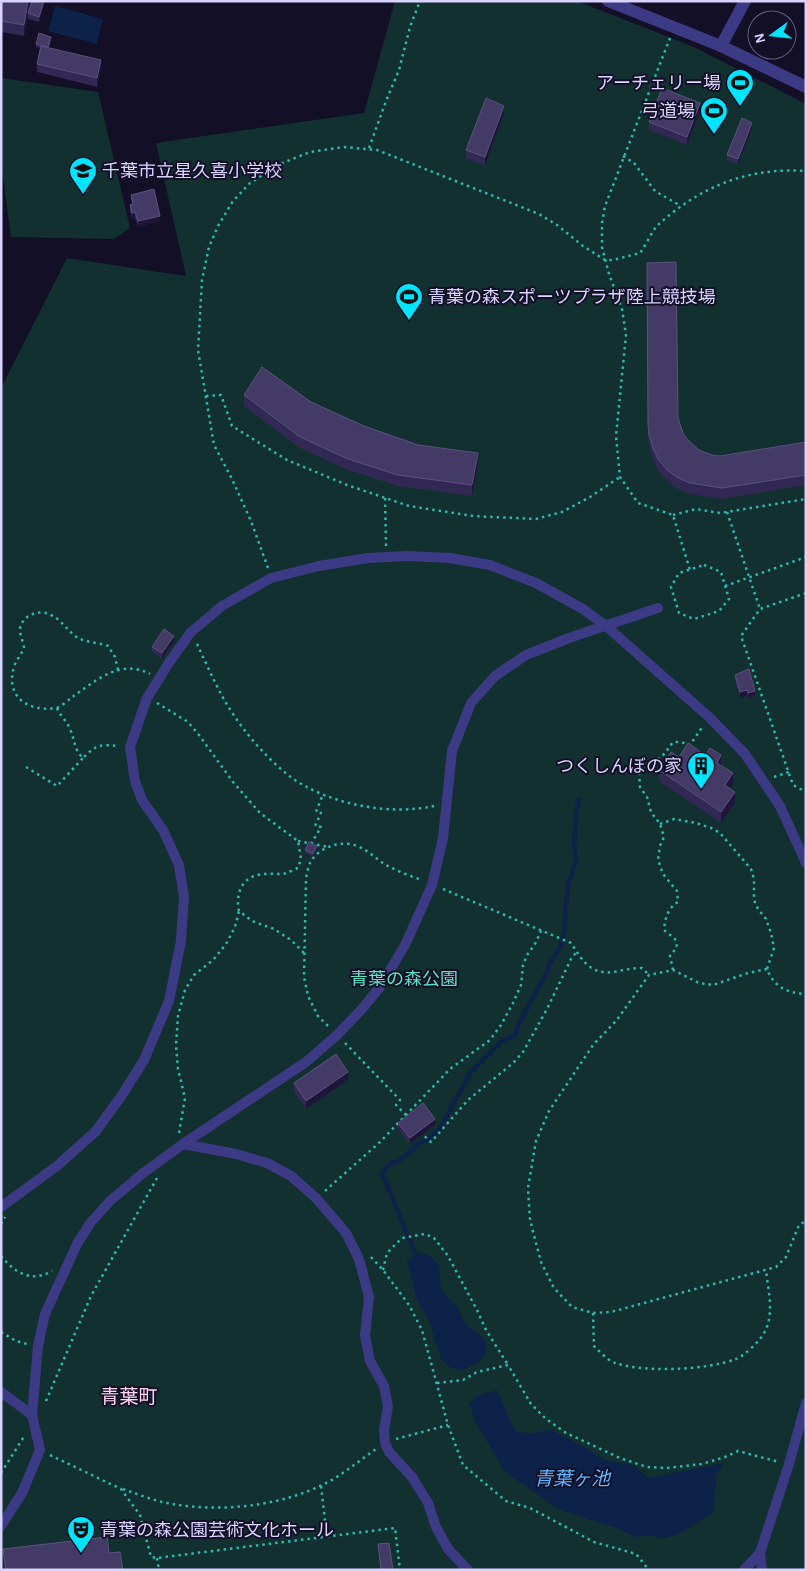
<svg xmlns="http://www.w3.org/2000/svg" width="807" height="1571" font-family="'Alegreya Sans','Noto Sans JP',sans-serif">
<rect width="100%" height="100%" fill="#130f26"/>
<g fill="#12302f">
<polygon points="395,1 577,1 694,47 806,104 806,1570 1,1570 1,388 67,258 186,276 156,143 364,113"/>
<polygon points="1,78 98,92 130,228 114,239 11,237 1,161"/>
</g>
<g fill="#0c2248">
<polygon points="55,6 103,19 97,44 48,31"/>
<polygon points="415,1253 428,1254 439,1265 441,1290 458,1307 463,1321 485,1340 486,1351 481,1361 463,1370 451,1368 442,1361 429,1321 417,1301 407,1261"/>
<polygon points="497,1390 515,1431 530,1434 550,1430 579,1444 606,1460 633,1465 648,1478 724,1463 716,1476 714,1512 679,1534 661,1539 652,1535 636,1537 616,1528 558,1509 504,1471 476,1422 469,1404 475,1397"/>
</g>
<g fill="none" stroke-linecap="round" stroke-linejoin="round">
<polyline stroke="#0c2248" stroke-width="4.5" points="415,1253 382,1173 392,1162 395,1163 404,1157 418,1144 429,1138 439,1130 471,1072 502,1041 515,1035 520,1021 547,972 550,963 560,948 564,933 568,884 576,861 574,844 576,814 579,800"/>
<g stroke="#2fb8b0" stroke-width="2.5" stroke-dasharray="2.5 4" stroke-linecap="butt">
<polyline points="670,38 605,206 602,223 602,247 609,274 622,309 626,335 616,436 620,477 638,503 673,515 690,570"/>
<polyline points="369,148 386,101 399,70 410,27 420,1"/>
<polyline points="623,156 634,163 655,191 681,206"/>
<polyline points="206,396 221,395 232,426 287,460 347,485 409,506 473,516 536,519 562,512 590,497 620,477"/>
<polyline points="385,498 386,546"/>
<polyline points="727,512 760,609"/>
<polyline points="673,515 696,509 720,513 806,499"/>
<polygon points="704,565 721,572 729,599 719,611 694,619 679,613 671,587 679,573"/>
<path d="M268 568 251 521 231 477 214 445 198 350 202 280 209 247 218 226 233 201 250 183 280 164 310 152 344 147 377 150 539 214 557 225 583 246 605 260H613L640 253C646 245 650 235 656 227 664 219 674 211 683 205 720 179 761 168 806 171"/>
<polyline points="725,586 806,557"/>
<polyline points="806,593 760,609 741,636 793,785 806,792"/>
<path d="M197 644C205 661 213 679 222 696 238 725 262 754 288 775 326 804 389 816 434 806"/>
<path d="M118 670 115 657 108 646C99 643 86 642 78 638 68 632 62 620 51 615 39 608 19 616 20 632 21 637 23 642 24 647 22 654 16 660 14 667 5 697 28 712 56 708 61 707 67 701 71 698 95 681 121 658 150 674"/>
<path d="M157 703 188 722 199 735 233 782 260 813 298 841 301 859 298 868C294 869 290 872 287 873 279 875 271 873 263 874 243 876 235 892 239 911L252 921 274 929 291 940 304 953"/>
<path d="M57 708C60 716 67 721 70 729 75 740 74 750 83 758 96 745 100 744 118 746"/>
<polyline points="26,767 57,786 83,758"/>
<polyline points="774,777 789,772"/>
<path d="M660 824 674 819 696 823 711 828 720 833 751 869 754 879V900L758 909 766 919 771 933 774 948 767 969C774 987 787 993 806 994"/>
<polyline points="298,841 328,847"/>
<polyline points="311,844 321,827 315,826 321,813 316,812 323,794"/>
<path d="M443 889 571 943C582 960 590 975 614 972 623 970 632 968 642 968L649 975"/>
<polyline points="767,969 748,973 713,985 699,983 673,970 649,975 616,1021 593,1045 549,1111 536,1141 528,1188 530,1220 541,1262 554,1288 572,1307 593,1313 611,1312 776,1267 786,1257 799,1225 806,1221"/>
<path d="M673 970 670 956 677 947 675 939 664 930C665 918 668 908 678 902L677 891 663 874 658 860 660 846 664 837 660 824 651 812 647 797 640 787 639 773 645 765C661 761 664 754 673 742H681L690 745 703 726"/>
<path d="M328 1026 318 1016 308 996 304 977 306 878C307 873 308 867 310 863 317 848 342 839 357 846 368 850 376 859 386 865 397 871 410 876 422 880"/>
<polyline points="345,1043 400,1100 396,1105 409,1118"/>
<polyline points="420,1132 431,1142 468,1100 513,1063 523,1052 547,1009 572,957 577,952"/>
<polyline points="179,1133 185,1098 178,1069 176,1045 178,1016 185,990 194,975 213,960 226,944 235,927 239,911"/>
<polyline points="325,1191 380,1142 450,1069 490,1040 501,1025 513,1003 521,985 523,965 527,955 535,944 541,931"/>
<polyline points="1,1224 5,1217"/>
<path d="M1 1256C15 1273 31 1283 52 1271"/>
<polyline points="371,1257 383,1270 409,1305 422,1330 448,1425 463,1465 506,1501 530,1508 594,1542 636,1554 649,1570"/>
<polyline points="383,1270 387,1253 402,1238 425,1234 434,1238 448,1256 477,1310 486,1330 508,1365"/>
<path d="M593 1313 594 1346C600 1352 607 1360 615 1363 645 1373 707 1370 736 1359 744 1356 760 1341 764 1333 775 1314 768 1290 766 1270"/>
<polyline points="1,1332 16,1341 27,1344"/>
<polyline points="437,1383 463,1380 477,1372 508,1365 531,1404 545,1418 566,1433 620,1458 647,1467 667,1468 702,1464 725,1457 738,1451 779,1462"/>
<polyline points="46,1401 91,1296 157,1178"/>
<polyline points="396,1439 448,1425"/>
<polyline points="50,1455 121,1489 140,1515 151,1557 157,1558 395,1528 400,1570"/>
<polyline points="1,1473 25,1435"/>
<polyline points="321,1486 327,1537"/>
<path d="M123 1489C137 1494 152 1500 167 1503 218 1513 281 1507 328 1482 345 1473 360 1460 376 1449"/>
<polyline points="157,1558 159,1570"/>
</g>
<g stroke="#3d3a85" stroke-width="10">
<polyline points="183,1144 236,1154 267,1163 291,1176 316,1198 346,1233 359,1259 369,1297 365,1335 370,1361 384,1386 388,1406 384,1430 385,1443 389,1452 412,1477 428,1503 436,1527 448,1549 468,1570"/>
<polyline points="1,1207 57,1166 96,1131 122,1095 144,1060 169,1001 181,941 184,897 179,865 163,830 142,800 135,781 130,747 147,698 170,661 191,632 222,606 271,578 319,566 368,558 407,556 450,558 490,565 536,583 583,609 606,626 709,717 745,754 780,806 806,863"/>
<polyline points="1,1392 32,1415"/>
<polyline points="1,1526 22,1493 40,1450 32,1415 38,1346 45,1314 77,1244 91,1222 111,1200 142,1174 183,1144 306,1062 337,1035 362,1009 380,987 405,945 432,885 443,838 452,751 471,703 495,676 526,655 569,638 658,608"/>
<polyline points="760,1553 762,1570"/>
<polyline points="744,1570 760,1553 789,1464 806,1403"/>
</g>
<polyline stroke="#3d3a85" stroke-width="12" points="721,46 745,1"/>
<polyline stroke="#3d3a85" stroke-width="12" points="608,1 721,46 806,87"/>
</g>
<g fill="#312854">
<polygon points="1,1 30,1 24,36 1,32"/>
<polygon points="45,1 39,22 28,19 28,13"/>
<polygon points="51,40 49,48 101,68 97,87 37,72 37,64 40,48 36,47 36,44"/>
<polygon points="700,111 687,145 649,130 649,122"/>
<polygon points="504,114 485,165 466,158 466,150"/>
<polygon points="752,128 738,164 727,160 727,155"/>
<polygon points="131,195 160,221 138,227 135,218 132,219 130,211 130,205 132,204"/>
<polygon points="647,263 678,418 683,433 687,439 699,450 712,455 720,456 806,442 806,485 722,499 690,494 678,489 667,481 658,470 653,459 649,446 648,435"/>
<polygon points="244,395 311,402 364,426 478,464 472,496 398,486 348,470 300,448 244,406"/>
<polygon points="174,641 162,659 152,652 152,647"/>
<polygon points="735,675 755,696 748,698 747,696 740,698 735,681"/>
<polygon points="679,757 721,766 733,784 730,789 735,803 721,823 659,781 659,770"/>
<polygon points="317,849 313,857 305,853 305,850"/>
<polygon points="348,1080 306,1109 294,1092 294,1083"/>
<polygon points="398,1123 435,1125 410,1144 398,1129"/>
<polygon points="3,1549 109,1553 123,1570 4,1570"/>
</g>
<g fill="#1d163a">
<polygon points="28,1 30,1 24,36 24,25"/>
<polygon points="44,1 45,1 39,22 39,17"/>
<polygon points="101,60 101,68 97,87 97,78"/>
<polygon points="700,103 700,111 687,145 687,137"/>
<polygon points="504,106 504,114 485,165 485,157"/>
<polygon points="752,123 752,128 738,164 738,159"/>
<polygon points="135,212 135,218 132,219 132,213"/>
<polygon points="160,216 160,221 138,227 138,221"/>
<polygon points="478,453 478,464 472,496 472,485"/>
<polygon points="174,636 174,641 162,659 162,653"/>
<polygon points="747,690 747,696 740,698 740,692"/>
<polygon points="755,691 755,696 748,698 748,693"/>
<polygon points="721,755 721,766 717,763"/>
<polygon points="733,773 733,784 725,796 725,785"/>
<polygon points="735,792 735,803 721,823 721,812"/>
<polygon points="317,846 317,849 313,857 313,854"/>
<polygon points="348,1072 348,1080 306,1109 306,1101"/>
<polygon points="435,1119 435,1125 410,1144 410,1138"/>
</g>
<g fill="#433a66" stroke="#5a527e">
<polygon points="1,1 28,1 24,25 1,21"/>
<polygon points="32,1 44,1 39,17 28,13"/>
<polygon points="39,33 51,37 48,47 36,44"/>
<polygon points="41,46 101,60 97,78 37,64"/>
<polygon points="662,88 700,103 687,137 649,122"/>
<polygon points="486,98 504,106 485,157 466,150"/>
<polygon points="742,118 752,123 738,159 727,155"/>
<polygon points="154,189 160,216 138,221 135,212 132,213 130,205 133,204 131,195"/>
<polygon points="676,262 678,418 683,433 687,439 699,450 712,455 720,456 806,442 806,475 722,488 690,483 678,478 667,470 658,459 653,448 649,435 648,424 647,263"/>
<polygon points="262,367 311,402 364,426 418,445 478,453 472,485 398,475 348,459 300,437 244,395"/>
<polygon points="164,629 174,636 162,653 152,647"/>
<polygon points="749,669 755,691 748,693 747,690 740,692 735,675"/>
<polygon points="688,743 705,755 710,748 721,755 717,763 733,773 725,785 735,792 721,812 659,770 671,752 679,757"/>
<polygon points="309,842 317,846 313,854 305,850"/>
<polygon points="336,1054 348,1072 306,1101 294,1083"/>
<polygon points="423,1103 435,1119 410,1138 398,1123"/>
<polygon points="107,1537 109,1553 120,1552 123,1570 6,1570 3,1549"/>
<polygon points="389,1543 393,1570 381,1570 378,1544"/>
</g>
<defs>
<symbol id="stadium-pin" viewBox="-11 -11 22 30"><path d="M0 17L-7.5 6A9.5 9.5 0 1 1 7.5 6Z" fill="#00e5ff" stroke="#130f26"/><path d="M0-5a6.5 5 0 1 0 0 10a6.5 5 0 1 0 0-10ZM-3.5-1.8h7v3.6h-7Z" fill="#111"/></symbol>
<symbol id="school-pin" viewBox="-11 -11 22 30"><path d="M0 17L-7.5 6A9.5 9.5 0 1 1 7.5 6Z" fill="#00e5ff" stroke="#130f26"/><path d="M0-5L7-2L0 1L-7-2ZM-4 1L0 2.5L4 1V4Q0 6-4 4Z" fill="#111"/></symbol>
<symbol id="building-pin" viewBox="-11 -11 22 30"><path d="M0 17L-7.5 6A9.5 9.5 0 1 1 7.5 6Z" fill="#00e5ff" stroke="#130f26"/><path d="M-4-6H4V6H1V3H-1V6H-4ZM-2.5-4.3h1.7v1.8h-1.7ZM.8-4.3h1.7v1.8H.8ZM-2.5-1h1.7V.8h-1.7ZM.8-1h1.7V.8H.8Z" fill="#111"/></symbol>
<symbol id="theatre-pin" viewBox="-11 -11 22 30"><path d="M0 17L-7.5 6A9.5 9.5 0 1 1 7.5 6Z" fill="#00e5ff" stroke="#130f26"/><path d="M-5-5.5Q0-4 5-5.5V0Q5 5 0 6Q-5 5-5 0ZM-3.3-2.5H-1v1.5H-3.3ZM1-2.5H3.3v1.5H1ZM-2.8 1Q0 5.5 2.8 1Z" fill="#111"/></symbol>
</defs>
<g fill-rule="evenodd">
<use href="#stadium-pin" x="724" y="67" width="32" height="43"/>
<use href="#stadium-pin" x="698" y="95" width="32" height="43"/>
<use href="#school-pin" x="67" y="155" width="32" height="43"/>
<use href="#stadium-pin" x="393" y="281" width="32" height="43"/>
<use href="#building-pin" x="685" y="750" width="32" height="43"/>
<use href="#theatre-pin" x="65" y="1514" width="32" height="43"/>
</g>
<g text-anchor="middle" stroke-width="4" stroke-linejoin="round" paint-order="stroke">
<g font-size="18" fill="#d9d4ff" stroke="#130f26" text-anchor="end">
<text x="721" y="89">アーチェリー場</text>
<text x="695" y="117">弓道場</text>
<text x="102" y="177" text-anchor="start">千葉市立星久喜小学校</text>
<text x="428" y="303" text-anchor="start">青葉の森スポーツプラザ陸上競技場</text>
<text x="682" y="772">つくしんぼの家</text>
<text x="100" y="1536" text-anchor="start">青葉の森公園芸術文化ホール</text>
</g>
<g font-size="18" fill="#5fe0c0" stroke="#130f26">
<text x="404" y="985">青葉の森公園</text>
</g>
<g font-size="19" fill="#ffd6f0" stroke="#130f26">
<text x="129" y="1403">青葉町</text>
</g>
<g font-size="19" font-style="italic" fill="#62b6ff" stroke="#130f26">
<text x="572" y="1485">青葉ヶ池</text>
</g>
</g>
<rect width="807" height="1571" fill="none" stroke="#d9d4ff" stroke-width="5"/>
<g transform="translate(772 35) rotate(255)"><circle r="24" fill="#130f26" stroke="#625e7d"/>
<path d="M0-4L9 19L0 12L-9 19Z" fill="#00e5ff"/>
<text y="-8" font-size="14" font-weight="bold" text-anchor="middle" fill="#d9d4ff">N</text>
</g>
</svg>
